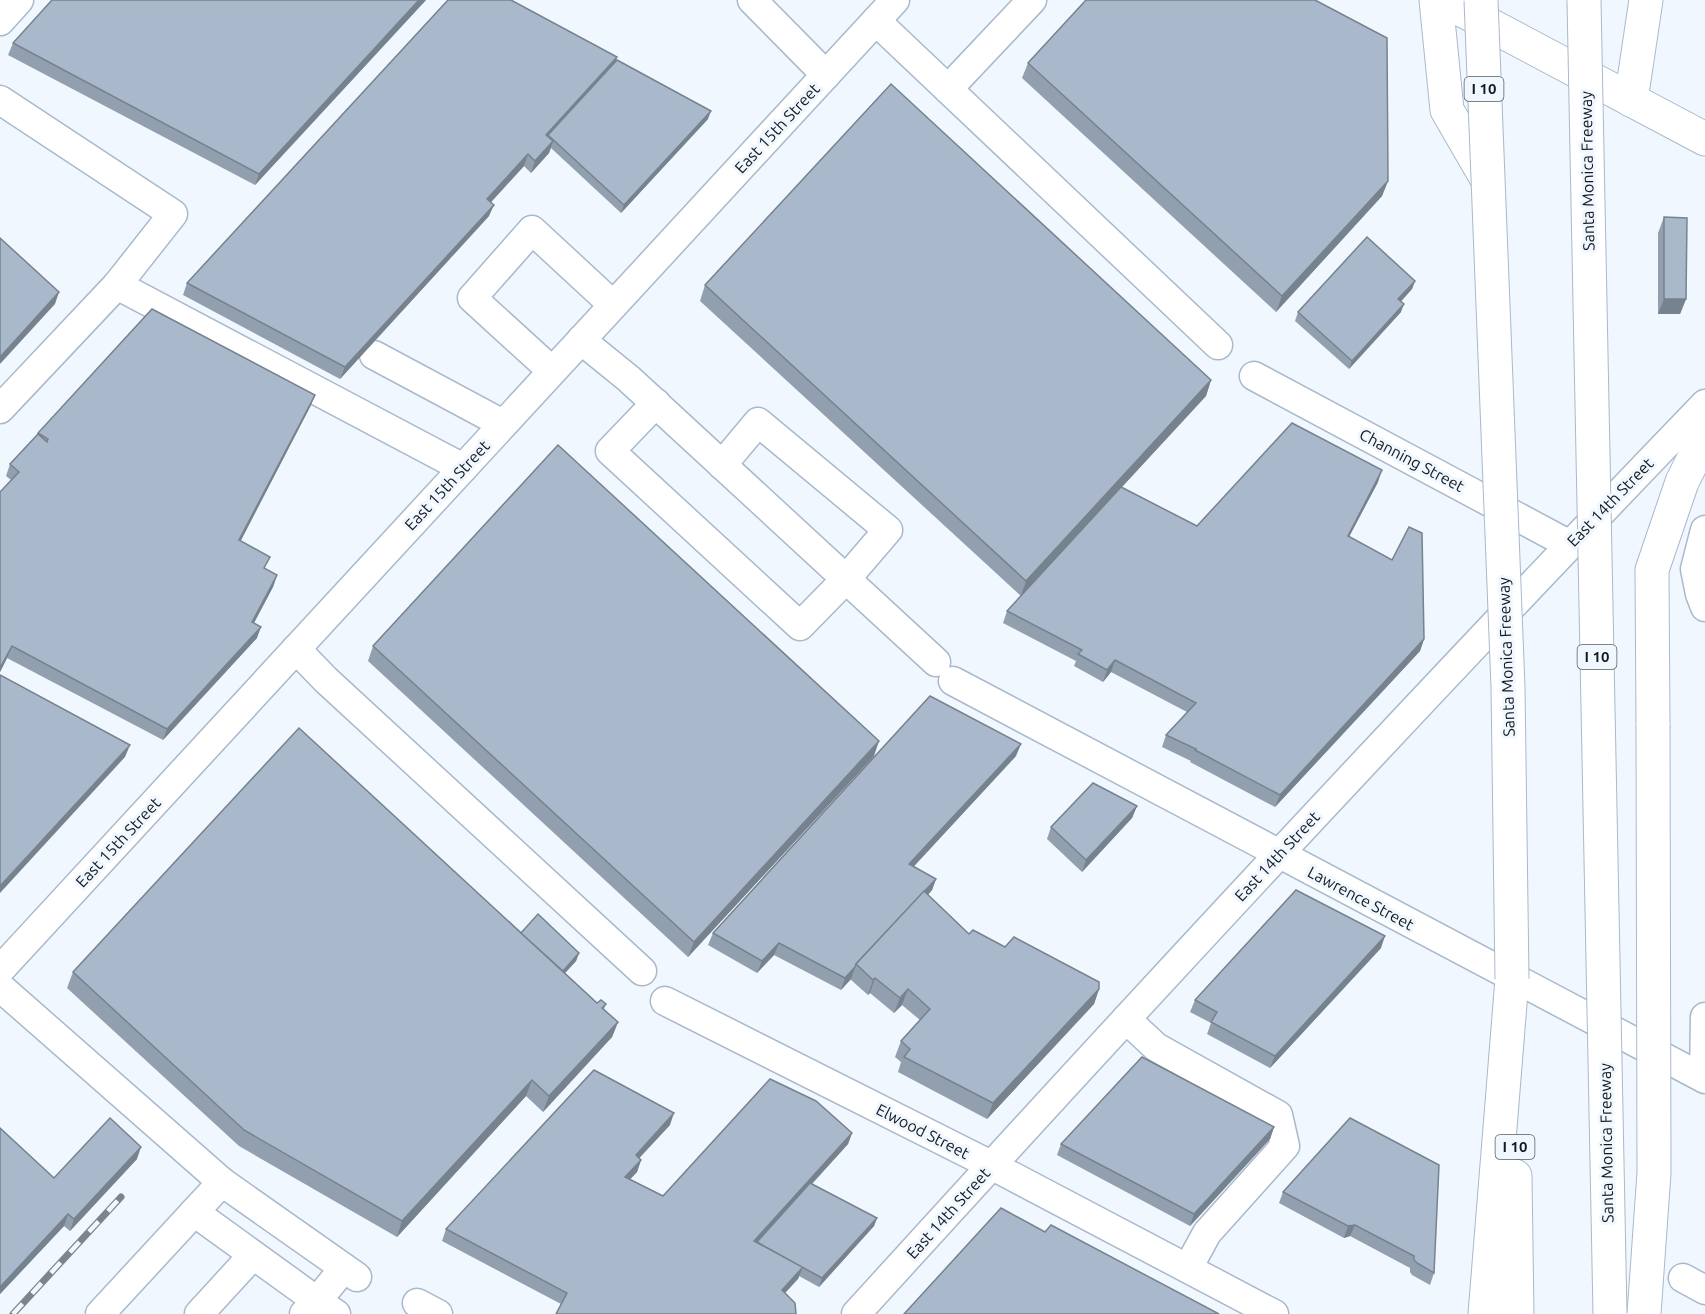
<svg xmlns="http://www.w3.org/2000/svg" width="1705" height="1314" font-family="Ubuntu,sans-serif">
<rect width="100%" height="100%" fill="#f0f7fe"/>
<g fill="none" stroke-linecap="round" stroke-linejoin="round">
<defs>
<g id="minor">
<polyline points="752,0 826,75"/>
<polyline points="0,21 19,0"/>
<polyline points="876,21 1218,345"/>
<polyline points="948,89 1032,0"/>
<polyline points="0,100 173,214 117,285 0,409"/>
<polyline points="117,285 463,468"/>
<polyline points="581,340 629,379 936,662"/>
<polyline points="374,355 503,424"/>
<polyline points="552,371 472,298 532,230 613,305"/>
<polyline points="1254,376 1570,545"/>
<polyline points="656,403 610,451 800,626 846,579 888,530 758,422 722,465"/>
<polyline points="1705,530 1695,569 1700,594 1705,607"/>
<polyline points="296,649 326,680 642,971"/>
<polyline points="953,681 1705,1079"/>
<polyline points="0,970 895,0"/>
<polyline points="0,987 222,1182 357,1277"/>
<polyline points="665,1001 991,1165 1274,1314"/>
<polyline points="1126,1019 1156,1047 1278,1115 1285,1146 1207,1233 1188,1268"/>
<polyline points="1704,1078 1705,1017"/>
<polyline points="194,1212 317,1301 304,1314"/>
<polyline points="1683,1278 1705,1290"/>
<polyline points="417,1303 438,1314"/>
<polyline points="100,1314 222,1182"/>
<polyline points="199,1314 253,1255"/>
<polyline points="336,1314 317,1301 344,1268"/>
<path d="M856 1314C1135 1007 1417 703 1705 404"/>
</g>
<g id="major">
<polyline points="1443,0 1705,139"/>
<polyline points="1631,100 1646,0"/>
</g>
<g id="highway">
<polyline points="1436,0 1447,110 1487,179"/>
<polyline points="1653,726 1652,570 1682,482 1705,436"/>
<polyline points="1515,1176 1517,1314"/>
<polyline points="1485,1314 1512,979"/>
</g>
</defs>
<use href="#minor" stroke="#a9b9cb" stroke-width="31"/>
<use href="#major" stroke="#a9b9cb" stroke-width="35"/>
<use href="#highway" stroke="#a9b9cb" stroke-width="35"/>
<use href="#minor" stroke="#fff" stroke-width="28"/>
<use href="#major" stroke="#fff" stroke-width="33"/>
<use href="#highway" stroke="#fff" stroke-width="33"/>
<defs>
<polyline id="rail" points="13,1314 121,1197"/>
</defs>
<use href="#rail" stroke="#7e848b" stroke-width="7"/>
<use href="#rail" stroke="#f0f7fe" stroke-width="4.5" stroke-dasharray="14" stroke-linecap="butt"/>
<defs>
<g id="highway-bridge">
<polyline points="1481,0 1508,687 1512,979"/>
<polyline points="1584,0 1610,1314"/>
<polyline points="1644,1314 1654,1173 1653,726"/>
</g>
</defs>
<use href="#highway-bridge" stroke="#a9b9cb" stroke-width="35" stroke-linecap="butt"/>
<use href="#highway-bridge" stroke="#fff" stroke-width="33"/>
</g>
<g fill="#919faf">
<polygon points="52,0 426,0 255,185 8,55 13,43"/>
<polygon points="617,57 615,62 708,119 621,213 551,148 549,153 531,173 524,166 491,202 489,216 340,379 183,295 187,283"/>
<polygon points="1028,63 1388,181 1382,196 1276,312 1022,78"/>
<polygon points="1664,217 1686,299 1680,314 1658,314 1658,233"/>
<polygon points="1415,281 1412,289 1401,301 1401,312 1349,369 1295,321 1298,312"/>
<polygon points="705,285 1211,380 1206,396 1122,487 1197,526 1378,482 1349,537 1424,639 1420,651 1275,807 1190,762 1191,761 1162,747 1166,735 1187,712 1111,672 1103,682 1074,666 1076,661 1003,623 1007,611 1021,596 700,301"/>
<polygon points="152,309 315,395 310,407 240,541 265,569 277,575 273,587 254,623 257,638 163,740 7,658 0,672 0,492 11,480 6,476 10,464"/>
<polygon points="373,646 874,756 688,957 368,661"/>
<polygon points="1016,756 913,867 936,879 932,890 928,895 969,934 1005,947 1099,989 1094,1004 987,1119 898,1072 901,1062 895,1057 901,1041 920,1020 902,1005 894,1013 870,993 868,995 850,979 851,979 841,990 774,955 757,973 708,945 713,933"/>
<polygon points="1137,806 1132,818 1082,872 1047,839 1051,827"/>
<polygon points="521,933 579,953 576,961 565,973 597,1003 606,1004 604,1009 618,1022 612,1037 543,1112 526,1096 397,1237 239,1146 67,988 73,972"/>
<polygon points="1381,948 1270,1068 1207,1034 1211,1023 1190,1012 1195,1000"/>
<polygon points="1350,1118 1434,1273 1430,1285 1412,1275 1410,1272 1410,1268 1350,1236 1344,1238 1279,1203 1283,1192"/>
<polygon points="670,1125 639,1158 641,1160 637,1172 630,1179 663,1196 852,1133 848,1144 812,1184 877,1218 874,1226 819,1287 799,1276 798,1279 561,1304 442,1241 446,1229"/>
<polygon points="1274,1127 1270,1139 1190,1226 1057,1155 1061,1144"/>
<polygon points="0,1128 54,1178 137,1159 70,1231 64,1226 0,1294"/>
</g>
<g fill="#76828e">
<polygon points="419,0 426,0 255,185 259,174"/>
<polygon points="617,57 613,69 548,135 545,142 546,135"/>
<polygon points="711,111 708,119 621,213 624,205"/>
<polygon points="553,141 549,153 531,173 535,161"/>
<polygon points="528,154 524,166 483,211 487,199"/>
<polygon points="1388,181 1382,196 1276,312 1282,296"/>
<polygon points="494,205 489,216 340,379 345,367"/>
<polygon points="1415,281 1412,289 1396,307 1398,299"/>
<polygon points="59,292 55,304 0,364 0,357"/>
<polygon points="1664,299 1686,299 1680,314 1658,314"/>
<polygon points="1404,304 1401,312 1349,369 1352,361"/>
<polygon points="1211,380 1206,396 1021,596 1026,581"/>
<polygon points="315,395 310,407 235,552 239,540"/>
<polygon points="1382,470 1378,482 1343,548 1348,536"/>
<polygon points="277,575 273,587 248,634 252,622"/>
<polygon points="261,627 257,638 163,740 167,729"/>
<polygon points="1424,639 1420,651 1275,807 1280,795"/>
<polygon points="12,646 7,658 0,672 0,668"/>
<polygon points="1115,660 1111,672 1103,682 1107,670"/>
<polygon points="879,741 874,756 688,957 694,942"/>
<polygon points="1021,744 1016,756 905,876 909,864"/>
<polygon points="130,745 125,757 0,893 0,886"/>
<polygon points="1137,806 1132,818 1082,872 1086,860"/>
<polygon points="936,879 932,890 860,968 857,965"/>
<polygon points="1385,936 1381,948 1270,1068 1275,1056"/>
<polygon points="779,943 774,955 757,973 762,961"/>
<polygon points="579,953 576,961 557,982 560,974"/>
<polygon points="855,967 851,979 841,990 845,978"/>
<polygon points="875,978 870,993 868,995 873,980"/>
<polygon points="908,989 902,1005 894,1013 900,998"/>
<polygon points="1099,989 1094,1004 987,1119 993,1103"/>
<polygon points="618,1022 612,1037 543,1112 549,1096"/>
<polygon points="532,1080 526,1096 397,1237 402,1221"/>
<polygon points="674,1113 670,1125 631,1167 636,1155"/>
<polygon points="1274,1127 1270,1139 1190,1226 1194,1214"/>
<polygon points="852,1133 848,1144 757,1244 754,1241"/>
<polygon points="141,1147 137,1159 70,1231 74,1219"/>
<polygon points="641,1160 637,1172 621,1189 625,1177"/>
<polygon points="68,1214 64,1226 0,1294 0,1287"/>
<polygon points="877,1218 874,1226 819,1287 822,1278"/>
<polygon points="1355,1225 1350,1236 1344,1238 1348,1226"/>
<polygon points="803,1267 798,1279 777,1302 782,1290"/>
</g>
<g fill="#a9b9cb" stroke="#76828e" stroke-width="1.5">
<polygon points="52,0 419,0 259,174 13,43"/>
<polygon points="448,0 511,0 617,57 546,135 553,141 535,161 528,154 487,199 494,205 345,367 187,283"/>
<polygon points="1086,0 1315,0 1387,38 1388,181 1282,296 1028,63"/>
<polygon points="617,60 711,111 624,205 548,135"/>
<polygon points="891,84 1211,380 1026,581 705,285"/>
<polygon points="1664,217 1687,218 1686,299 1664,299"/>
<polygon points="1367,237 1415,281 1398,299 1404,304 1352,361 1298,312"/>
<polygon points="0,238 59,292 0,357"/>
<polygon points="152,309 315,395 239,540 270,557 264,568 277,575 252,622 261,627 167,729 12,646 0,668 0,492 19,472 10,464 38,434 47,442 48,439 38,433"/>
<polygon points="1292,423 1382,470 1348,536 1392,560 1409,527 1422,533 1424,639 1280,795 1195,750 1196,749 1166,735 1196,703 1115,660 1107,670 1078,654 1082,650 1007,611 1121,487 1197,526"/>
<polygon points="558,445 879,741 694,942 373,646"/>
<polygon points="0,675 130,745 0,886"/>
<polygon points="930,696 1021,744 909,864 936,879 856,964 855,967 845,978 779,943 762,961 713,933"/>
<polygon points="299,728 597,1003 601,1000 606,1004 602,1008 618,1022 549,1096 532,1080 402,1221 244,1130 73,972"/>
<polygon points="1093,783 1137,806 1086,860 1051,827"/>
<polygon points="1296,890 1385,936 1275,1056 1211,1022 1217,1012 1195,1000"/>
<polygon points="924,891 969,934 973,930 1005,947 1014,937 1099,982 1099,989 993,1103 904,1057 910,1049 901,1041 930,1009 908,989 900,998 875,978 873,980 856,964"/>
<polygon points="538,914 579,953 563,971 521,933"/>
<polygon points="1142,1057 1274,1127 1194,1214 1061,1144"/>
<polygon points="594,1070 674,1113 636,1155 641,1160 625,1177 663,1196 770,1079 816,1101 852,1133 754,1241 803,1267 782,1290 795,1303 796,1314 556,1314 567,1293 446,1229"/>
<polygon points="110,1118 141,1147 74,1219 68,1214 0,1287 0,1128 54,1178"/>
<polygon points="1350,1118 1439,1165 1434,1273 1417,1263 1414,1260 1414,1256 1355,1225 1348,1226 1283,1192"/>
<polygon points="810,1183 877,1218 822,1278 757,1242"/>
<polygon points="1001,1208 1045,1232 1051,1225 1219,1314 904,1314"/>
</g>
<g text-anchor="middle" stroke-width="6" stroke-linejoin="round" paint-order="stroke">
<g fill="#f0f7fe" stroke="#565c63" stroke-width="1.5">
<rect x="1464.5" y="77" width="39" height="24" rx="4.5"/>
<rect x="1577.5" y="645" width="39" height="24" rx="4.5"/>
<rect x="1495.5" y="1135" width="39" height="24" rx="4.5"/>
</g>
<g font-size="15" font-weight="bold" fill="#141a20">
<text x="1484" y="94">I 10</text>
<text x="1597" y="662">I 10</text>
<text x="1515" y="1152">I 10</text>
</g>
<g font-size="16" fill="#141a20" stroke="#f0f7fe">
<text transform="translate(777 128) rotate(-47)" y="6">East 15th Street</text>
<text transform="translate(1587 171) rotate(-91)" y="6">Santa Monica Freeway</text>
<text transform="translate(1412 460) rotate(28)" y="6">Channing Street</text>
<text transform="translate(447 485) rotate(-47)" y="6">East 15th Street</text>
<text transform="translate(1610 502) rotate(-46)" y="6">East 14th Street</text>
<text transform="translate(1506 657) rotate(-92)" y="6">Santa Monica Freeway</text>
<text transform="translate(118 842) rotate(-47)" y="6">East 15th Street</text>
<text transform="translate(1277 856) rotate(-47)" y="6">East 14th Street</text>
<text transform="translate(1361 898) rotate(28)" y="6">Lawrence Street</text>
<text transform="translate(923 1131) rotate(27)" y="6">Elwood Street</text>
<text transform="translate(1606 1143) rotate(-91)" y="6">Santa Monica Freeway</text>
<text transform="translate(948 1213) rotate(-48)" y="6">East 14th Street</text>
</g>
</g>
</svg>
